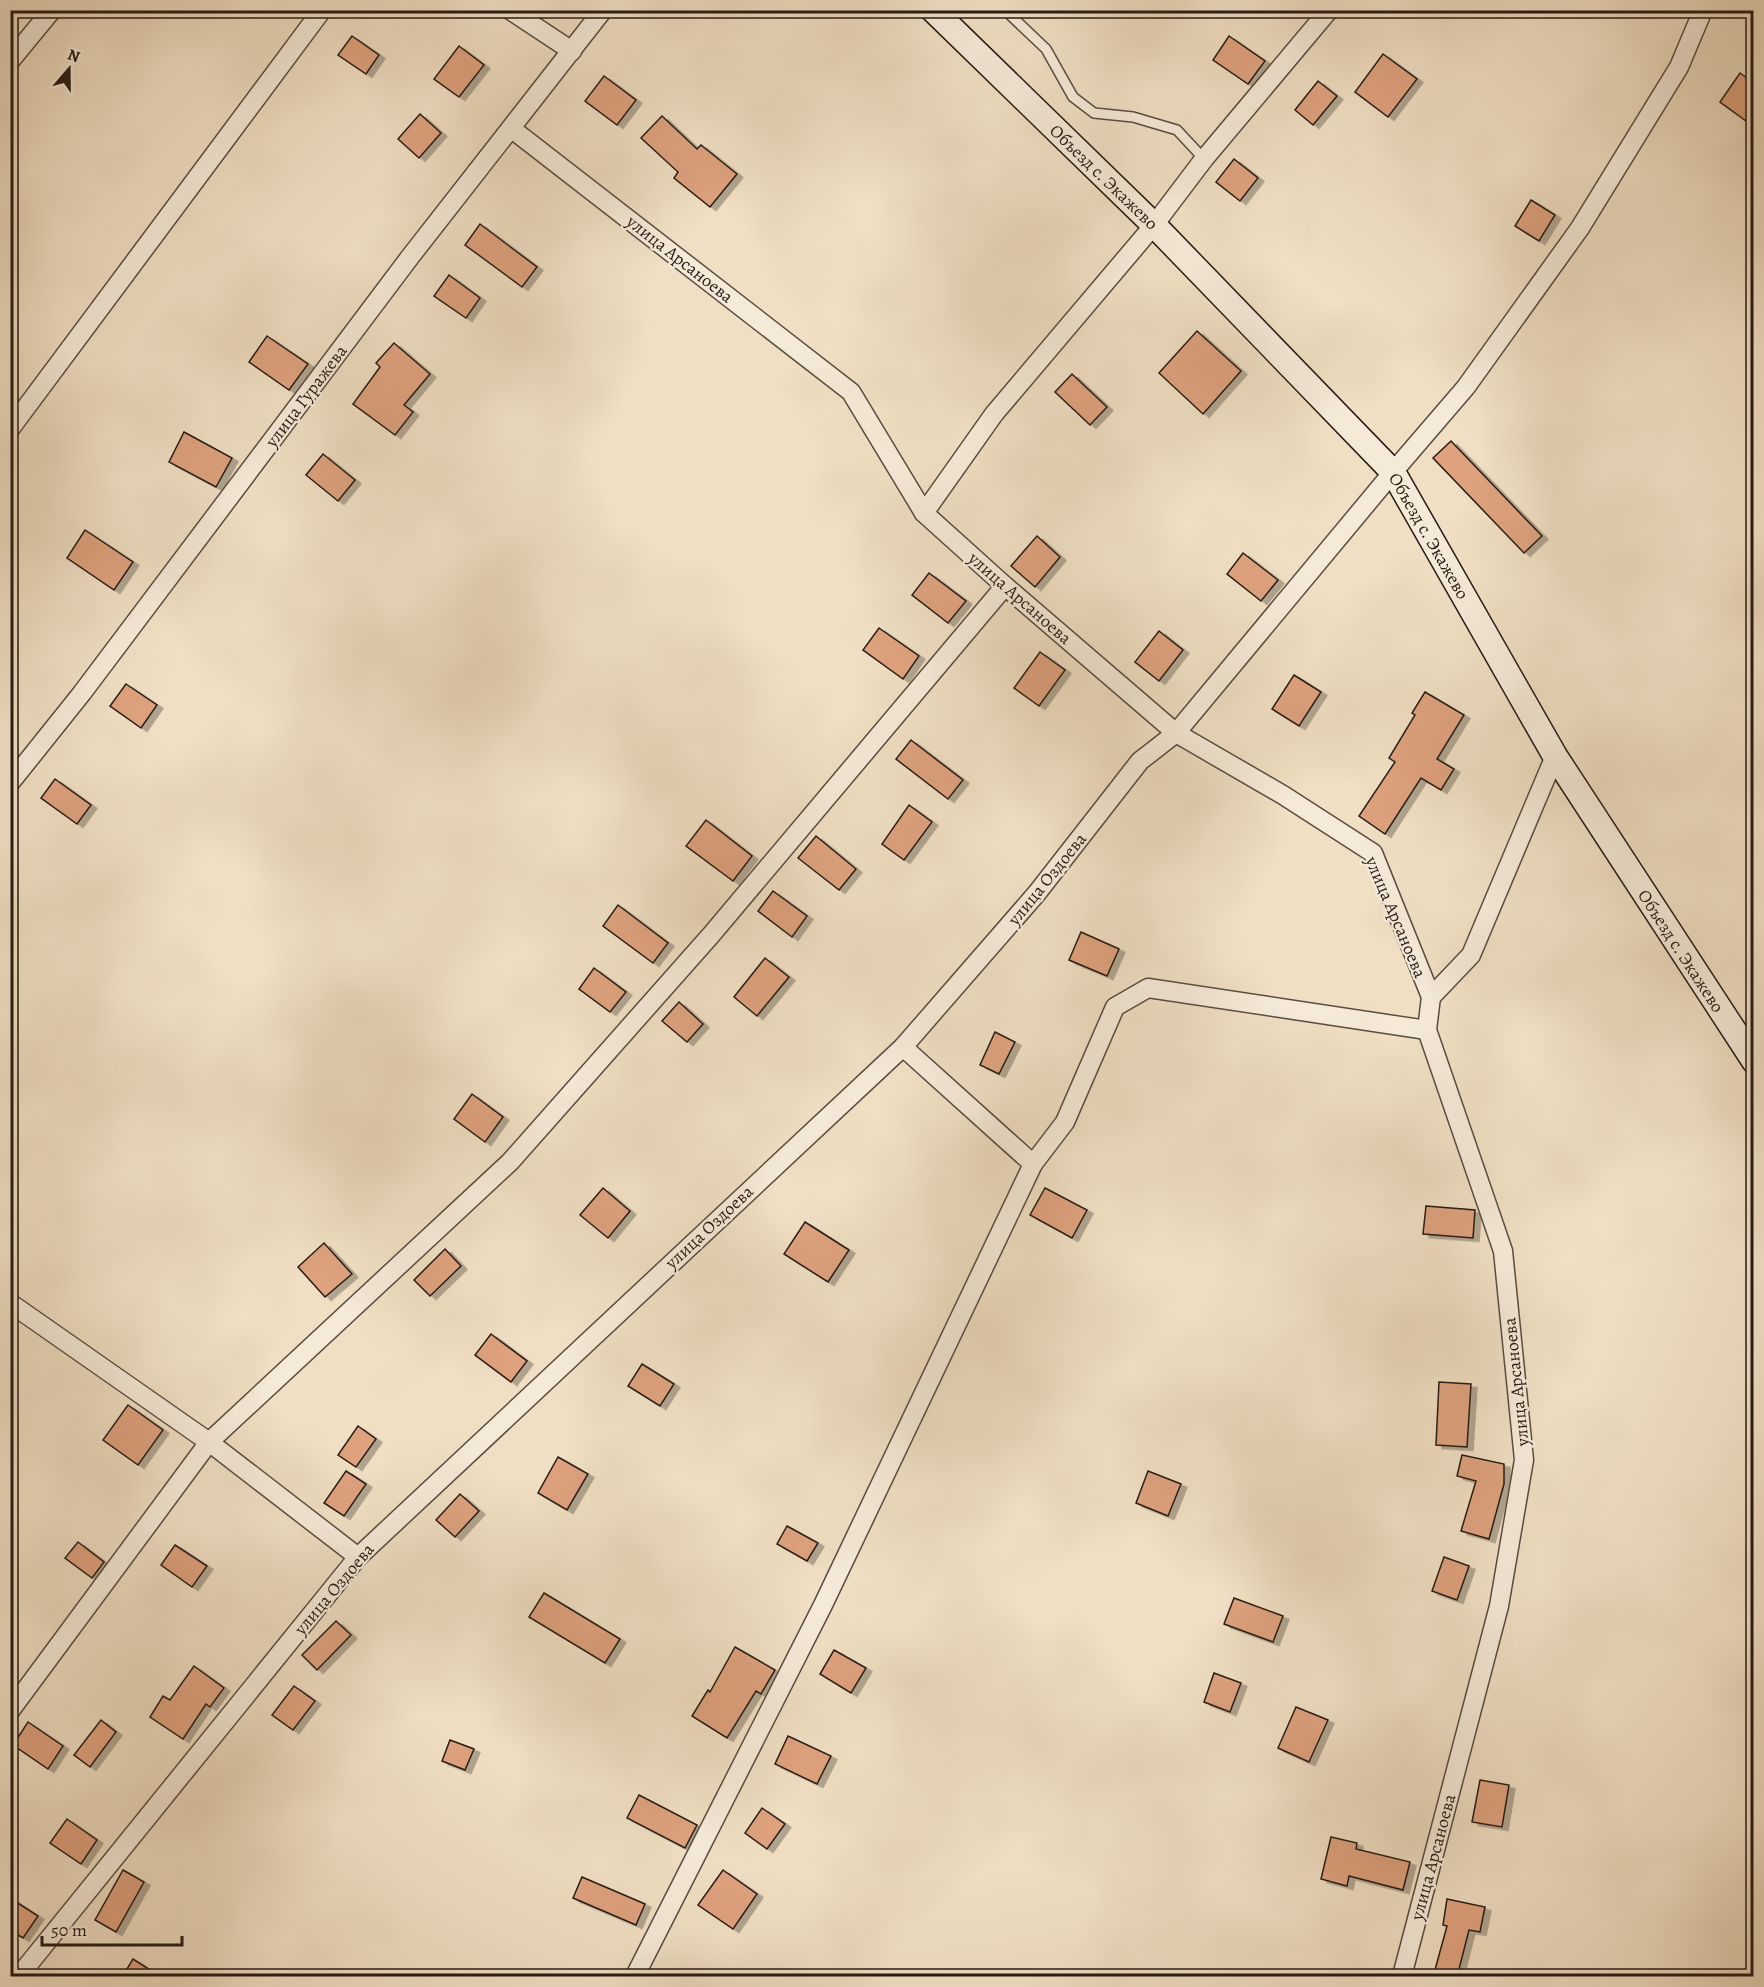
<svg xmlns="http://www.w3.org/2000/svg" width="1764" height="1987" font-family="Alegreya,serif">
<defs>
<filter id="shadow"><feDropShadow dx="6" dy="3.5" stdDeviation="0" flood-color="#0004"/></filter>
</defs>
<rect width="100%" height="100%" fill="#f0dfc3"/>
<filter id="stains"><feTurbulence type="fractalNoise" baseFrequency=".00333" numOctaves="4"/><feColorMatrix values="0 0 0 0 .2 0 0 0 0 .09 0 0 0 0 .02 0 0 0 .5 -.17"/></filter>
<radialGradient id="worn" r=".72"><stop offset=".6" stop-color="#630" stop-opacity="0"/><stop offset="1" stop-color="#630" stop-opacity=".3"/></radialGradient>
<g fill="#dea27e" stroke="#271b16" stroke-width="1.5" filter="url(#shadow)">
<polygon points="352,36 379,55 366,74 338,55"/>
<polygon points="1229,36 1265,61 1248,84 1213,60"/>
<polygon points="459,46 484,65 459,97 434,79"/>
<polygon points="1383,54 1417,79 1388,117 1355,92"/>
<polygon points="1740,73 1754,83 1754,110 1746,121 1720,102"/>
<polygon points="604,76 636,100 617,125 585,101"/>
<polygon points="1318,81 1337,96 1313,125 1295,110"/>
<polygon points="420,114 441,133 419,158 398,139"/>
<polygon points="662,116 697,149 701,145 737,174 710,207 674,178 678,172 641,138"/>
<polygon points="1234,159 1258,178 1240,201 1216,182"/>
<polygon points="1531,200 1555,215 1539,241 1515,226"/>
<polygon points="480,224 537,267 522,287 465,245"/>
<polygon points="449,275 480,298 466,318 434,296"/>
<polygon points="1197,331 1241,371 1203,414 1159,373"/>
<polygon points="267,336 308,364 289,390 249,362"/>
<polygon points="394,343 430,374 404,405 413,412 395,435 353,404 380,367 376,363"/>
<polygon points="1072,374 1107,407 1090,425 1055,392"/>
<polygon points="184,432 232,458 216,487 169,462"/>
<polygon points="1451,441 1542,536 1524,553 1433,458"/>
<polygon points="323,454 355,480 338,501 306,475"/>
<polygon points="85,530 133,562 114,590 67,558"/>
<polygon points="1037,536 1060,557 1035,587 1011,566"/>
<polygon points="1243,553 1278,580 1261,601 1227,574"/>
<polygon points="929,573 966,601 948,623 912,595"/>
<polygon points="879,628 919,656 903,679 863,650"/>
<polygon points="1159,631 1183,650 1159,681 1135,662"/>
<polygon points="1040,652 1065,670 1039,706 1014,688"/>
<polygon points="1294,675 1321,692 1299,726 1272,709"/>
<polygon points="126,684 157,705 141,728 110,706"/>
<polygon points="1425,692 1464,715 1437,759 1454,769 1441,790 1421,778 1385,834 1359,816 1395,762 1389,758 1415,715 1412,713"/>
<polygon points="911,740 963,780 948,799 896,759"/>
<polygon points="55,779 91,805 77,824 41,798"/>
<polygon points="909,805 932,822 904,860 882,844"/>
<polygon points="706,820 752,856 733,881 686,846"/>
<polygon points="816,836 856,869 839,890 798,858"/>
<polygon points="773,891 807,916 792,937 758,911"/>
<polygon points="618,905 668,943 653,963 603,926"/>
<polygon points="1081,932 1119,949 1107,976 1069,960"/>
<polygon points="765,958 789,977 757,1016 734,997"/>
<polygon points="594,968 626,992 610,1012 579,989"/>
<polygon points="679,1002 703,1024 687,1042 662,1021"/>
<polygon points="995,1032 1015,1042 999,1074 980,1065"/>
<polygon points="472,1094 503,1117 485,1142 454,1119"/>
<polygon points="603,1188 630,1211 608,1238 580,1215"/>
<polygon points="1045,1188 1087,1210 1072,1238 1030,1215"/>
<polygon points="1426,1206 1475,1210 1473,1238 1423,1234"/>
<polygon points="805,1222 849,1250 828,1282 784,1254"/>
<polygon points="324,1243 352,1274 325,1297 298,1267"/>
<polygon points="445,1249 461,1266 430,1296 414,1280"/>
<polygon points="491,1334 527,1361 511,1382 475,1355"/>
<polygon points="642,1364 674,1384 660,1406 628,1386"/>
<polygon points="1439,1382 1471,1384 1467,1447 1436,1445"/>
<polygon points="128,1405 163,1430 138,1465 103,1440"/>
<polygon points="358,1426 376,1439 356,1467 338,1455"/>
<polygon points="1462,1455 1504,1464 1504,1484 1489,1539 1461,1531 1476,1481 1457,1476"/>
<polygon points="558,1457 588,1474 567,1510 538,1493"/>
<polygon points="346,1471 366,1484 344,1516 324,1503"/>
<polygon points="1148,1471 1181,1484 1168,1516 1136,1503"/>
<polygon points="460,1494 479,1511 455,1537 436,1520"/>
<polygon points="787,1526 818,1543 807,1561 777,1544"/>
<polygon points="78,1542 104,1562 92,1578 65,1558"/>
<polygon points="175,1545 207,1566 192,1587 161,1565"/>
<polygon points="1444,1557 1469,1566 1457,1600 1432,1591"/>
<polygon points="544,1593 620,1639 605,1663 529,1617"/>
<polygon points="1234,1598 1283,1616 1273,1642 1224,1624"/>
<polygon points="336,1621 351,1635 317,1670 302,1655"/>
<polygon points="735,1647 775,1670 761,1694 756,1691 727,1738 692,1716 708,1690 710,1692"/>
<polygon points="834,1650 866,1668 851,1693 820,1674"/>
<polygon points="194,1666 224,1688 210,1707 206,1704 183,1739 150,1717 163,1696 170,1700"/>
<polygon points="1214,1673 1241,1683 1230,1712 1204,1702"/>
<polygon points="294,1686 315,1701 293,1730 272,1715"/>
<polygon points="1296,1707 1328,1720 1309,1762 1278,1748"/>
<polygon points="101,1720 116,1732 90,1767 74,1755"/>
<polygon points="28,1722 63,1746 48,1769 13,1745"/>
<polygon points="788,1736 831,1756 817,1784 775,1764"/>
<polygon points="450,1740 474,1749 465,1770 442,1761"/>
<polygon points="1480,1780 1509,1785 1502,1827 1472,1822"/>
<polygon points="639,1795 697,1825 685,1848 627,1818"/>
<polygon points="762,1808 785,1824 767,1849 745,1833"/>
<polygon points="67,1819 97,1840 81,1864 50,1843"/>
<polygon points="1331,1837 1357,1843 1356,1849 1410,1862 1403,1890 1349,1876 1347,1886 1321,1879"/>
<polygon points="123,1870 144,1882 116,1932 95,1920"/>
<polygon points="723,1870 757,1894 733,1929 698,1905"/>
<polygon points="582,1877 645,1904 636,1925 573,1898"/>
<polygon points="10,1898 38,1916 23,1938 10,1930"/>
<polygon points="1447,1899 1485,1907 1480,1932 1469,1930 1457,1977 1433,1977 1447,1926 1443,1925"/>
<polygon points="133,1959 161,1977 122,1977"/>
</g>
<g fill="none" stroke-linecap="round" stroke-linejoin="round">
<defs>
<polyline id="lane" points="1005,10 1046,49 1073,97 1094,113 1133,117 1177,130 1204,159"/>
<g id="street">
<polyline points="510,10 572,51"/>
<polyline points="10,61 52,10"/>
<polyline points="512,129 851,392 924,513 1005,586 1176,733 1283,795 1373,853 1431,997 1427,1030 1503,1251 1524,1460 1499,1606 1402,1976"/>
<polyline points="10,429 322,10"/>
<polyline points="924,513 994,414 1154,225 1204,159 1329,10"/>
<polyline points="10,783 82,693 410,257 603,10"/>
<polyline points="1431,997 1471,955 1555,756"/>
<polyline points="1033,1164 1065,1122 1115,1007 1148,988 1427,1030"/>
<polyline points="10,1303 209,1442 358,1557"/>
<polyline points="10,1711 209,1442 510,1162 711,935 1005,586"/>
<polyline points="19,1976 358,1557 903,1047 1037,893 1140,761 1176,733 1393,472 1466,387 1580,228 1679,67 1703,10"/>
<polyline points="635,1976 823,1605 1033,1164 903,1047"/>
</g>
<polyline id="secondary" points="933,10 1154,225 1393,472 1555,756 1754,1061"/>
</defs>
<use href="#lane" stroke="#594c41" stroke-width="12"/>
<use href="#street" stroke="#594c41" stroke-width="21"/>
<use href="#secondary" stroke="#271b16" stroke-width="27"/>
<use href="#lane" stroke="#f5ead8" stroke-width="9"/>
<use href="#street" stroke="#f5ead8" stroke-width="18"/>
<use href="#secondary" stroke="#f5ead8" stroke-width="24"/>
</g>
<g text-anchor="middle" stroke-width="4.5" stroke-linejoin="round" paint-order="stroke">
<g font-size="18" fill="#271b16" stroke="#f5ead8">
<text transform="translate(1104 177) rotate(44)" y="6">Объезд с. Экажево</text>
<text transform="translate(680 259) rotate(38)" y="6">улица Арсаноева</text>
<text transform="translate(306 396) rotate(-53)" y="6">улица Гуражева</text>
<text transform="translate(1429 536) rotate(60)" y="6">Объезд с. Экажево</text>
<text transform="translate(1020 598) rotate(41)" y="6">улица Арсаноева</text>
<text transform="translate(1047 879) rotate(-51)" y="6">улица Оздоева</text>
<text transform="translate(1396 917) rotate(67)" y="6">улица Арсаноева</text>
<text transform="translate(1681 951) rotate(57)" y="6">Объезд с. Экажево</text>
<text transform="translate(709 1227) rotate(-43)" y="6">улица Оздоева</text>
<text transform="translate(1516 1382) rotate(-96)" y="6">улица Арсаноева</text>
<text transform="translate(334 1589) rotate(-50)" y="6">улица Оздоева</text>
<text transform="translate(1433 1857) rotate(-75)" y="6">улица Арсаноева</text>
</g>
</g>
<rect width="1764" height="1987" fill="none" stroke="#f0dfc3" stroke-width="36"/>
<rect x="12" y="12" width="1740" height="1963" fill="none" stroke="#271b16" stroke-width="3"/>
<rect x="18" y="18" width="1728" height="1951" fill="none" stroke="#271b16" stroke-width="1.5"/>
<g transform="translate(69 69) rotate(20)" stroke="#f5ead8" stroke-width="4.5" paint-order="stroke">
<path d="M0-4.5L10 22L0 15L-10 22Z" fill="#271b16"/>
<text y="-9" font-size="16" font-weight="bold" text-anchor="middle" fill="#271b16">N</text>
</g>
<path d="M42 1936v9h140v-9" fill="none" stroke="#271b16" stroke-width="3"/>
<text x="51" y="1936" font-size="18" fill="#271b16" stroke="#f5ead8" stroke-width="4.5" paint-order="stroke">50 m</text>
<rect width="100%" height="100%" filter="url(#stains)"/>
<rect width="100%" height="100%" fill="url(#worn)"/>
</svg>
